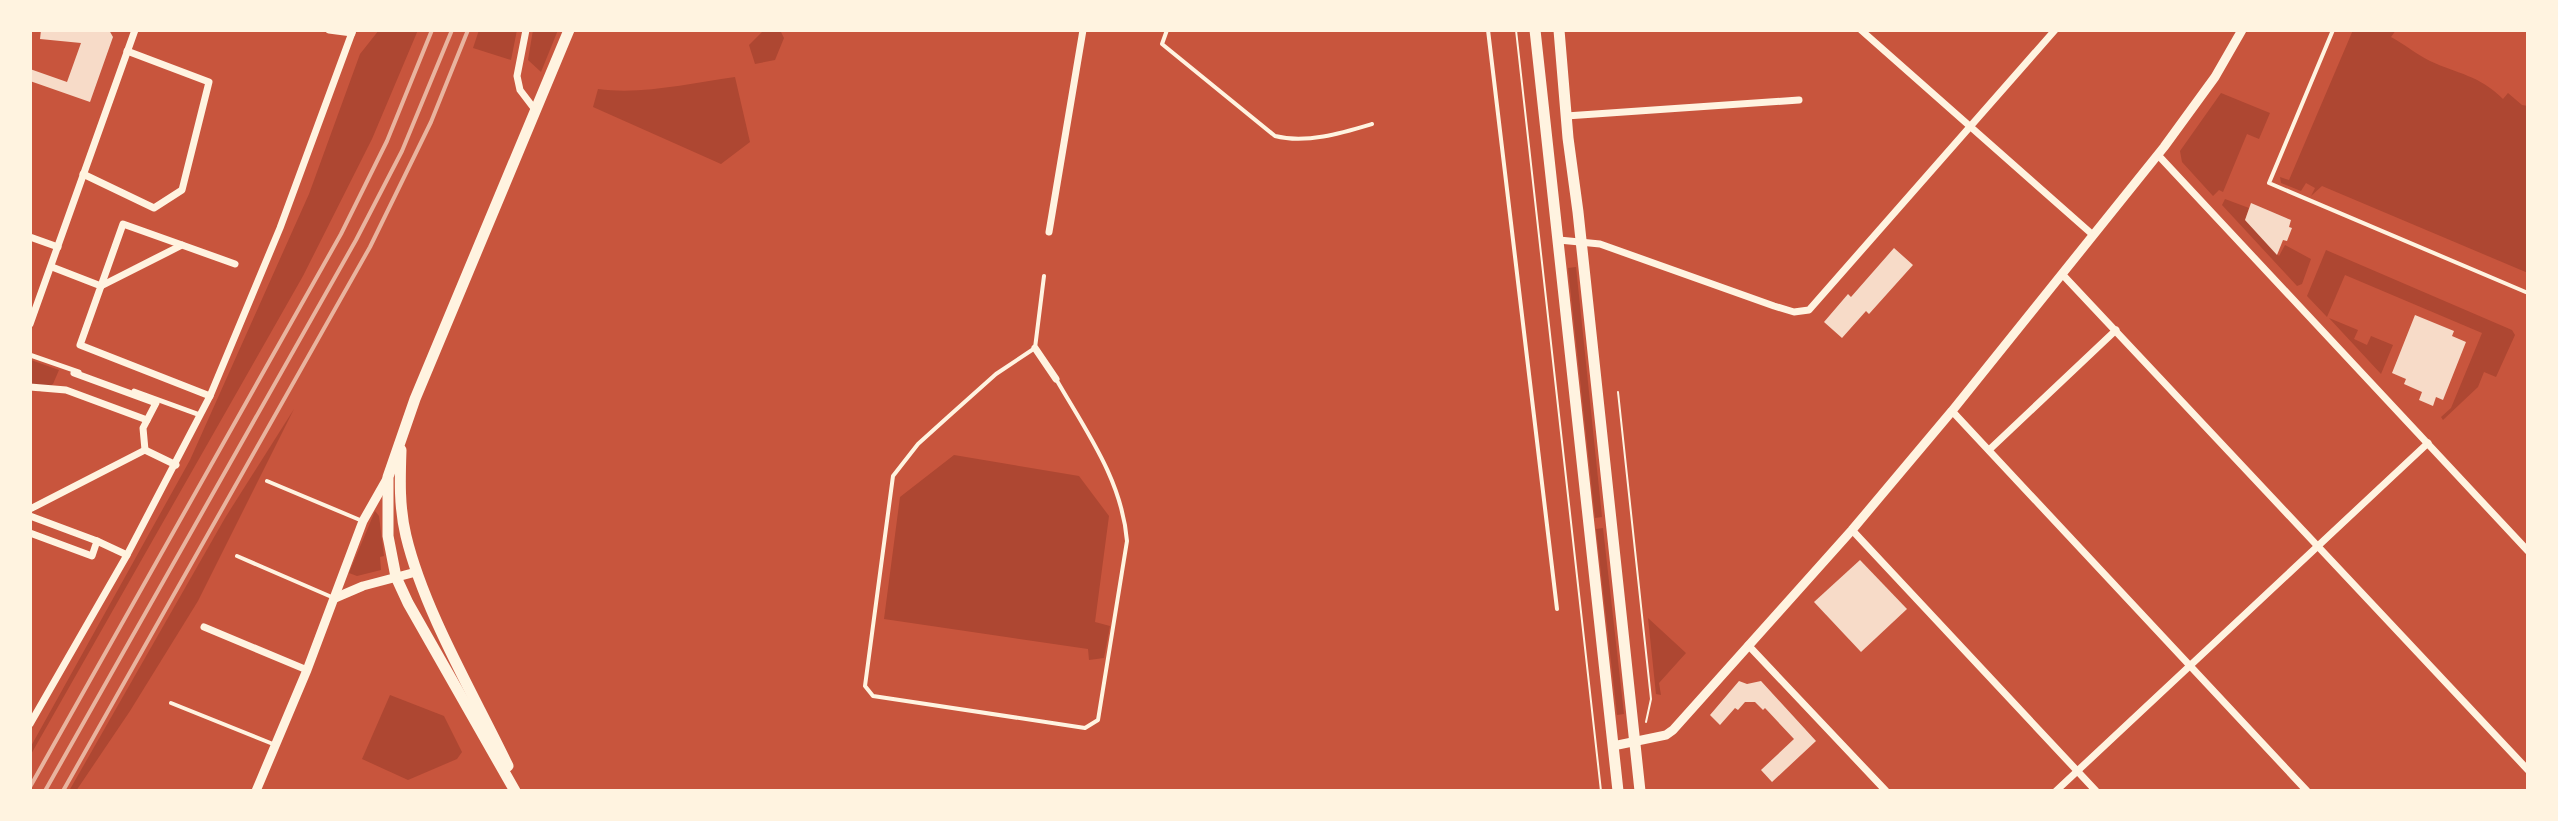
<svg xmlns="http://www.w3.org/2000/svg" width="2558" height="821" font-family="'Open Sans',sans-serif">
<rect width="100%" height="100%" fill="#c8553d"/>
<g fill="#ae4732">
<polygon points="379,30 418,30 372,139 303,276 30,756 30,748 190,460 309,194 360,54"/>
<polygon points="479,30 517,30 511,60 473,48"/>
<polygon points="533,30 558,30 541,72 528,60"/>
<polygon points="764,30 780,30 784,38 775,60 755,64 749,45"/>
<path d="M2353 30H2396L2391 37C2404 44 2416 54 2430 61 2458 74 2479 75 2503 99L2508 93 2522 105 2528 106V273L2322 186 2311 196 2315 188 2306 183 2301 191 2281 183 2280 177 2289 180Z"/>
<path d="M735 77 750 142 721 164 593 107 598 89C643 95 690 83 735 77Z"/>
<polygon points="2221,93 2270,113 2259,139 2247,134 2223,192 2219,190 2213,196 2182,162 2180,151"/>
<polygon points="2225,199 2249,208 2245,220 2279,256 2285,245 2311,259 2302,284 2297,286 2222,205"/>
<polygon points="2326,250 2512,330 2515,335 2496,377 2484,372 2478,387 2443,420 2441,417 2451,408 2482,333 2345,275 2327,317 2307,296"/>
<polygon points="1576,267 1602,517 1595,518 1568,268"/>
<polygon points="2329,318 2358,330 2354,339 2367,345 2371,336 2393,345 2381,374"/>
<polygon points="31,360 59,370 53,384 40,392 30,388"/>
<polygon points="294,409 198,601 130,711 76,791 69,791 225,518"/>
<polygon points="954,455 1079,476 1109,516 1095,622 1110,626 1104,658 1089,660 1088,649 884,619 900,497"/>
<polygon points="375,511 379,516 384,556 380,557 381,570 357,576 349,573"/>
<polygon points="1603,528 1624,714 1617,715 1596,529"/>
<polygon points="1648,618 1686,653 1659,683 1661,695 1656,694"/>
<polygon points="390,695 444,716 462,752 457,759 408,780 362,759"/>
</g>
<g fill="#f7dbc8">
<polygon points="41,30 109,30 113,37 90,102 30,81 30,69 67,82 81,43 40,39"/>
<polygon points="2251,203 2291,220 2289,227 2292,228 2287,241 2283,240 2277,255 2245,220"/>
<polygon points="1894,248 1913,265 1869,314 1866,311 1842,338 1824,322 1848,294 1851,297"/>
<polygon points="2415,315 2454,331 2452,336 2466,342 2443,400 2436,397 2433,406 2419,400 2422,392 2404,384 2406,379 2392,373"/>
<polygon points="1860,560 1907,609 1861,652 1814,602"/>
<polygon points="1739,681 1747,684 1761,681 1816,741 1772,782 1761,770 1794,739 1765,708 1763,710 1755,702 1745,702 1738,710 1735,708 1720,725 1710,715"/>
</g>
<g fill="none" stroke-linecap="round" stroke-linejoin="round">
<g stroke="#fff3e0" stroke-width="2">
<polyline points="1516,30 1601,791"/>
<polyline points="1618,392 1651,699 1646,722"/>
</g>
<g stroke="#fff3e0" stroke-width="4">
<path d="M1167 30 1162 44 1275 136C1306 144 1342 133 1372 124"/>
<polyline points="1488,30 1557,609"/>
<polyline points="2333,30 2269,183 2528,293"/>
<path d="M1044 276 1035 348 996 374 949 416 918 444 893 476 865 686 873 696 1085 728 1098 720 1127 541C1122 480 1086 431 1056 379"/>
<polyline points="267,481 360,520"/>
<polyline points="237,556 334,598"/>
<polyline points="171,703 273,744"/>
</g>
<g stroke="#fff3e0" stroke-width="5">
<polyline points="30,355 79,372"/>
<polyline points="134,391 200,415"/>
</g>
<g stroke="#fff3e0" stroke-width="7">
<polyline points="329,30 352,33"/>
<polyline points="526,30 517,76 520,90 536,111"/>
<polyline points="1861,30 2093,235"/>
<polyline points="1566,116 1799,100"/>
<polyline points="2158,155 2528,551"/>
<polyline points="83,174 154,208 182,190 209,82 127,51"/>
<polyline points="1049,232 1083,30"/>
<polyline points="30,237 58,247"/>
<polyline points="1559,240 1600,244 1774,306 1794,312 1809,310 2055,30"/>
<polyline points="52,267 101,286 80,345 210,396"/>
<polyline points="2062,274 2528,770"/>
<polyline points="101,286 182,245 235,264"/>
<polyline points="101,286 123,224 182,245"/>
<polyline points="30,324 135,30"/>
<polyline points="1035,348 1056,379"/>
<polyline points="74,373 156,403 143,428 145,450"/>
<polyline points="30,387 66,390 147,420"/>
<polyline points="1952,411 2307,791"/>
<polyline points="1989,450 2116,330"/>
<polyline points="30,509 145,450 176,465"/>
<polyline points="30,516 97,541 92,556 30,533"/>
<polyline points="1852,530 2096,791"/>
<polyline points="97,541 127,555"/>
<polyline points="204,627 307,670"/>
<polyline points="1748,645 1886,791"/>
<polyline points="30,724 127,555 210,396 280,228 353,30"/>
<polyline points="2056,791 2428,443"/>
</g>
<g stroke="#fff3e0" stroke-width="9">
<polyline points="335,598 363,586 416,572"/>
<polyline points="1613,746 1666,735 1673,730 1852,530 1952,411 2164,147 2215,77 2242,30"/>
<polyline points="256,791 307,670 363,521 388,477"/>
</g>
<g stroke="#fff3e0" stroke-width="11">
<polyline points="1535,30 1618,791"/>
<polyline points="1559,30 1568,138 1578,212 1640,791"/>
<path d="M401 450C400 479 399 507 406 536 424 611 474 695 508 766"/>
<polyline points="515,791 408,603 396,577 388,536 388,477 415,399 569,30"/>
</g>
<g stroke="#e9b49f" stroke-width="4">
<polyline points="30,787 341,234 387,141 432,30"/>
<polyline points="45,791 356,240 402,151 452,30"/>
<polyline points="63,791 370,247 431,122 468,30"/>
</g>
</g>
<rect width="2558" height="821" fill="none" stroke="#fff3e0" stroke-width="64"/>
</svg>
